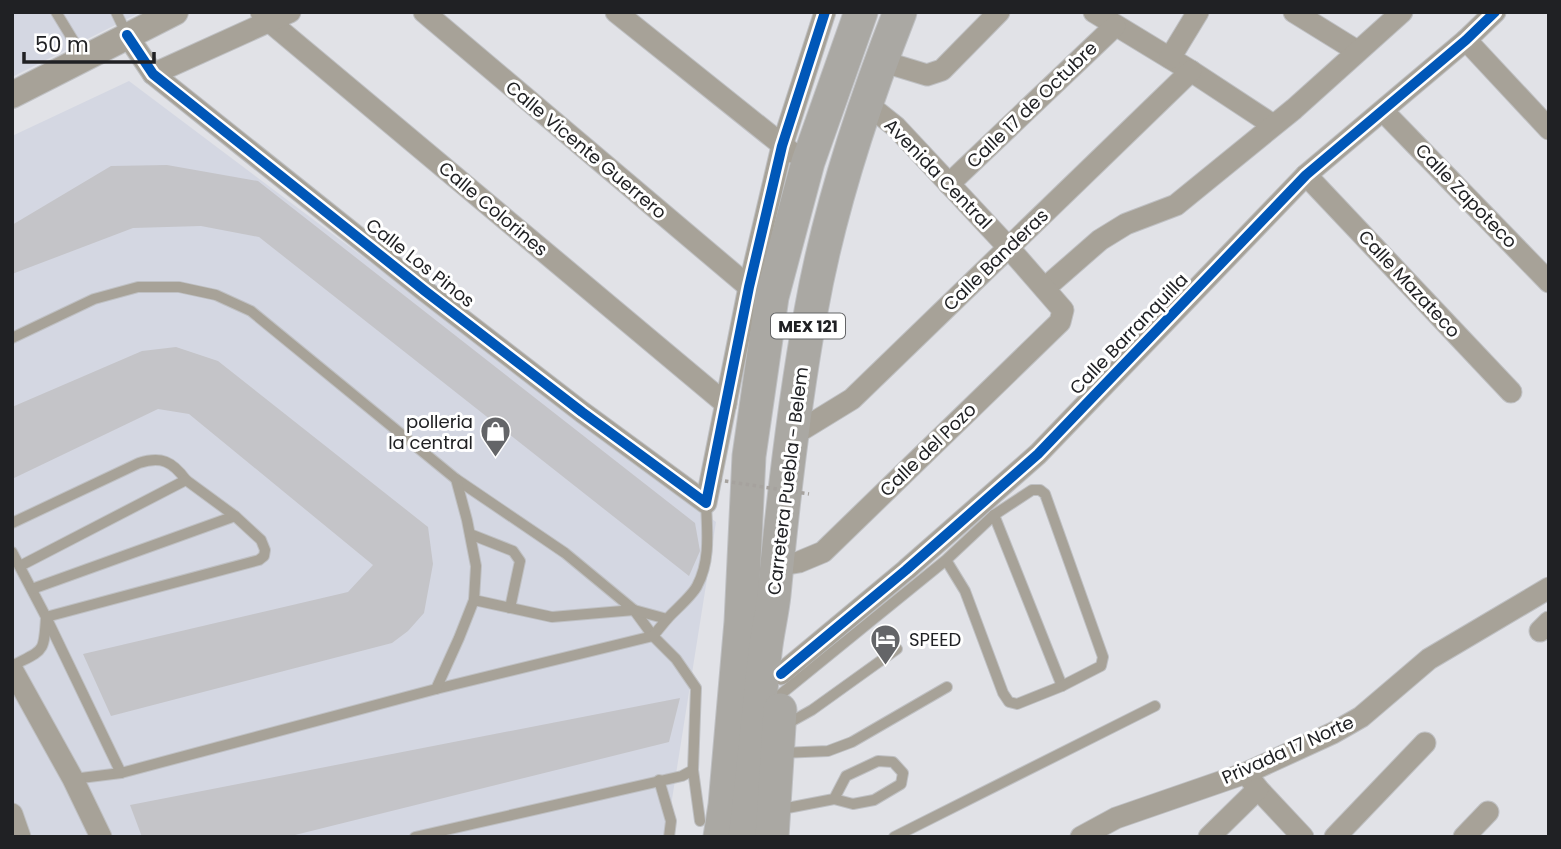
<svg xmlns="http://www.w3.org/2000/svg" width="1561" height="849" font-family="Poppins,sans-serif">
<rect width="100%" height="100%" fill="#e1e2e7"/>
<g fill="#d4d7e2">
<polygon points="12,12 141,12 12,77"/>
<polygon points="129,81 716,522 666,837 12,837 12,136"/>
</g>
<g fill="#c4c4c8">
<polygon points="167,165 258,181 695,523 700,551 689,576 259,237 201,226 133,228 12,274 12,225 111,166"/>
<polygon points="176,347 218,361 428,527 433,564 424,613 408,631 392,643 111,716 83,654 348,592 373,565 189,414 158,409 12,479 12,407 142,351"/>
<polygon points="680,698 669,742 287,837 142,837 130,805"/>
</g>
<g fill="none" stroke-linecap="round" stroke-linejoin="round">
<defs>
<g id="service">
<polyline points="56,12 84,58"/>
<polyline points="116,12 127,35"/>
<polyline points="12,338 94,299 138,287 179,287 216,295 251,311 456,479 565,553 634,610 653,636 676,659 696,688 693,770 700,821"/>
<polyline points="994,515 1062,686"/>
<path d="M12 523 139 463C161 456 172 461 186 480"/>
<polyline points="470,534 513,551 520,561 510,608"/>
<polyline points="12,552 46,617 121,773"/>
<polyline points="32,589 235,516"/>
<path d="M474 600 552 617 634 610 667 619C676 609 692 596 697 586 711 560 707 530 706 503"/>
<path d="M12 666C44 649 44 654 46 617L259 560 264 556 265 550 261 540 235 516 186 480 20 566"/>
<polyline points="436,689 653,636 667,619"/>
<polyline points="781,694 946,560 994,515 1032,490 1040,490 1045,494 1103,657 1101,666 1062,686 1017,704 1009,702 1003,693 965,591 946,560"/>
<polyline points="785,725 812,710 897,649"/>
<polyline points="781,753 828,751 852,742 947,687"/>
<polyline points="73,779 121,773 436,689 459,638 474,600 476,566 467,520 456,479"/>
<polyline points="659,780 671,821 669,837"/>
<polyline points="777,810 834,799 853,804 874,800 901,784 903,773 893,762 878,761 846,776 834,799"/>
<polyline points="415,837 682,776 693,770"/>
<polyline points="894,837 1155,706"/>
</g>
<g id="minor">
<polyline points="261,12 270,22 726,404"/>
<polyline points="424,12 749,287"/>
<polyline points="616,12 791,152"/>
<polyline points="1094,12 1191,71 1273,125"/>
<polyline points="1294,12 1357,51"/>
<polyline points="127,35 153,74 425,291 582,412 706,503 749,287 782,146 825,12"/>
<polyline points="1466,40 1549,129"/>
<polyline points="1170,58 1198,12"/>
<polyline points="881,61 927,75 942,70 999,12"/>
<polyline points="153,74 290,12"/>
<polyline points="1383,111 1549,282"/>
<polyline points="1306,175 1511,392"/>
<polyline points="949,184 1115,26"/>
<polyline points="1045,288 1100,240 1126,224 1176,205 1294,109 1402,12"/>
<polyline points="790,437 852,399 1191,71"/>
<polyline points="776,566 799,562 823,552 1060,322 1063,310 1009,248 896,127 866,103"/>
<polyline points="1540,631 1549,622"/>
<polyline points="12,669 73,779 101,837"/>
<polyline points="781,674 906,570 1038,454 1306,175 1466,40 1495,12"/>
<polyline points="1246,773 1258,789 1303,837"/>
<polyline points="12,814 20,837"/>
<polyline points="1081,837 1116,818 1246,773 1333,733 1361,717 1429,659 1549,588"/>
<polyline points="1209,837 1258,789"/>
<polyline points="1335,837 1425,743"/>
<polyline points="1464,837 1488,812"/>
</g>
<polyline id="tertiary" points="12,95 175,12"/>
<g id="primary">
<polyline points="720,837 725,805 741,622 749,456 772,297 808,162 861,12"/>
<path d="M745 837C753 776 758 714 765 653 767 633 772 614 774 595 783 500 794 405 811 311 829 209 862 109 900 12"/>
<polyline points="772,837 780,710"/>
</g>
</defs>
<use href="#service" stroke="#bfc0c3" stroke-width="12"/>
<use href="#minor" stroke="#bfc0c3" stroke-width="23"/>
<use href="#tertiary" stroke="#bfc0c3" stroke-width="28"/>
<use href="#primary" stroke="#bfc0c3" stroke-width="35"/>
<use href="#service" stroke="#a7a298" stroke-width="10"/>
<use href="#minor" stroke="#a7a298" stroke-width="21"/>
<use href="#tertiary" stroke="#a7a298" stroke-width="26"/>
<use href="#primary" stroke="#aaa8a3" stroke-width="33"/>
<polyline stroke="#a6a29e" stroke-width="3.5" stroke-dasharray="3.5 3.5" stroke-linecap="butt" points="718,480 809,494"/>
<defs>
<g id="cycleway">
<polyline points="127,35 153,74 425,291 582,412 706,503 749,287 782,146 825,12"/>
<polyline points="781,674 906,570 1038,454 1306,175 1466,40 1495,12"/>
</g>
</defs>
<use href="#cycleway" stroke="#fff" stroke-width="15"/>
<use href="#cycleway" stroke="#0057b8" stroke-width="10"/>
</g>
<defs>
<symbol id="shop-pin" viewBox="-11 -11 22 30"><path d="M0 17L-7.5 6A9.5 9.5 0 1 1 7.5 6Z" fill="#646568" stroke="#fff"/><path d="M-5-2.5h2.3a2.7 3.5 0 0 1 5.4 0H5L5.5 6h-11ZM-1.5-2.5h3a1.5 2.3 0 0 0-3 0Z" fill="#fff"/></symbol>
<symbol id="hotel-pin" viewBox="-11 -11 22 30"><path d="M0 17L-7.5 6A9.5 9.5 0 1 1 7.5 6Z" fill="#646568" stroke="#fff"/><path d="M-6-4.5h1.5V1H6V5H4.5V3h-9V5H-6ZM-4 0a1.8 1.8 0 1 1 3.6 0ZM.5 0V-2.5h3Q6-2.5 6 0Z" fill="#fff"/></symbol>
</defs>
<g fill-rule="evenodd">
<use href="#shop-pin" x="478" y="414" width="35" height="47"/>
<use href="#hotel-pin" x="868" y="622" width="35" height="47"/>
</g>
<g text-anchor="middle" stroke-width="6" stroke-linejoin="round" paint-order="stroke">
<rect fill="#fff" stroke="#636466" stroke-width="2" x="771" y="313.5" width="74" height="25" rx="5"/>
<g font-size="16" font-weight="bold" fill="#202124">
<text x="808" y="332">MEX 121</text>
</g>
<g font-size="18" fill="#202124" stroke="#fff">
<text transform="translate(1032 105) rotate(-44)" y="6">Calle 17 de Octubre</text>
<text transform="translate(586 150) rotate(40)" y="6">Calle Vicente Guerrero</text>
<text transform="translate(938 174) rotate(46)" y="6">Avenida Central</text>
<text transform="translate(1466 196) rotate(46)" y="6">Calle Zapoteco</text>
<text transform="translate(493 209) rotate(40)" y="6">Calle Colorines</text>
<text transform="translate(996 260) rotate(-44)" y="6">Calle Banderas</text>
<text transform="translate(420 263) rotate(38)" y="6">Calle Los Pinos</text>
<text transform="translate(1409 284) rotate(47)" y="6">Calle Mazateco</text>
<text transform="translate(1129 334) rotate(-46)" y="6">Calle Barranquilla</text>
<text transform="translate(928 450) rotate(-44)" y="6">Calle del Pozo</text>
<text transform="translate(788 481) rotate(-83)" y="6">Carretera Puebla - Belem</text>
<text transform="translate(1288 750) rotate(-24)" y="6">Privada 17 Norte</text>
</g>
<g font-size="18" fill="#202124" stroke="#fff" text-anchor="end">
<text x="473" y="428">polleria<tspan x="473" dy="21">la central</tspan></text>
<text x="909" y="646" text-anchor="start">SPEED</text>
</g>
</g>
<rect width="1561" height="849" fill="none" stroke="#202124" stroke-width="28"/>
<path d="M24 52v10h130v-10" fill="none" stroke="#202124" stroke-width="3.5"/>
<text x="35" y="52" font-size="21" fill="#202124" stroke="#ffffff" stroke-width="5" paint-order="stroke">50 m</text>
</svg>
